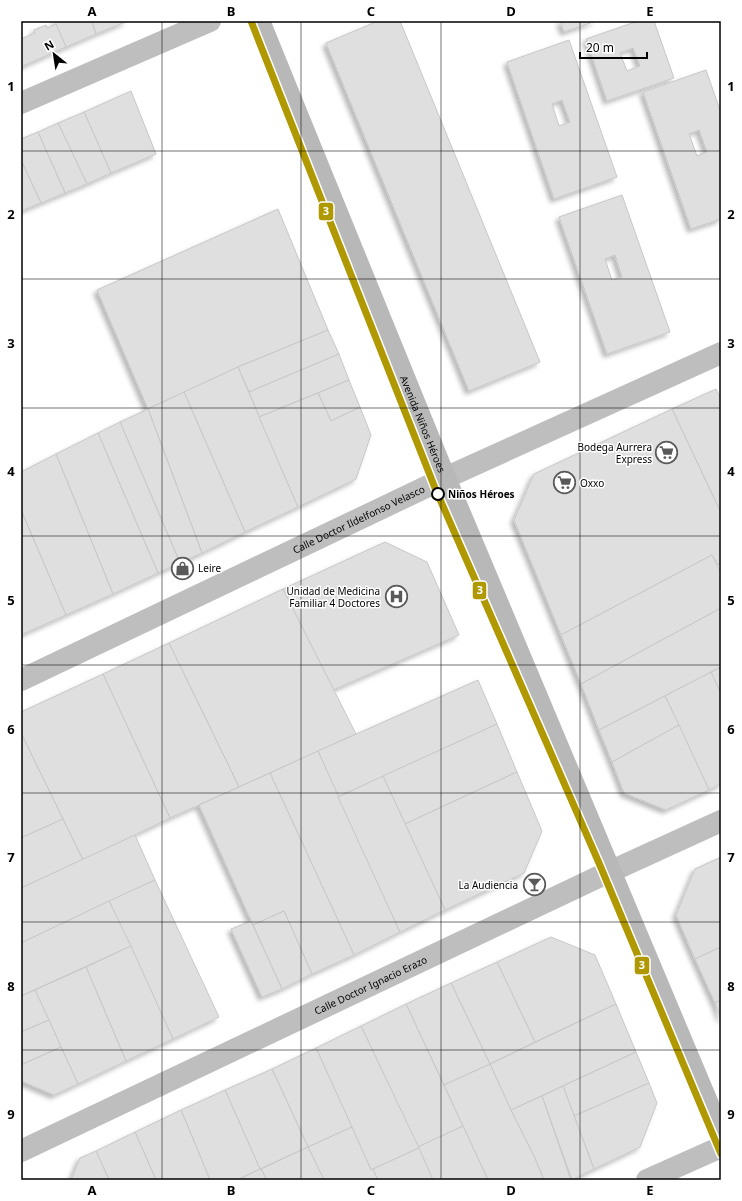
<svg xmlns="http://www.w3.org/2000/svg" width="742" height="1201" font-family="'Noto Sans',sans-serif">
<defs>
<filter id="shadow"><feDropShadow dx="-3.5" dy="3.5" stdDeviation="2" flood-color="#0004"/></filter>
</defs>
<rect width="100%" height="100%" fill="#fff"/>
<g fill="#dfdfdf" stroke="#c7c7c7" fill-rule="evenodd" filter="url(#shadow)">
<polygon points="54,21 92,21 96,34 66,47"/>
<polygon points="92,21 128,21 96,34"/>
<polygon points="378,21 400,21 540,362 469,391 326,43"/>
<polygon points="560,21 596,21 564,32"/>
<path d="M638 21H654L674 78 607 101 586 39ZM633 48 640 66 627 71 620 53Z"/>
<polygon points="56,24 66,47 21,67 21,39 35,33 34,30 46,25 47,28"/>
<path d="M569 40 617 177 554 199 507 62ZM562 100 570 122 559 126 552 104Z"/>
<path d="M706 70 721 113V219L691 229 643 92ZM699 130 707 152 697 156 689 134Z"/>
<polygon points="131,91 156,154 111,173 84,112"/>
<polygon points="84,112 111,173 87,184 58,123"/>
<polygon points="58,123 87,184 65,193 38,132"/>
<polygon points="38,132 65,193 41,203 21,160 21,139"/>
<polygon points="21,160 41,203 21,211"/>
<path d="M622 195 670 332 607 354 559 217ZM615 255 622 277 612 280 605 259Z"/>
<polygon points="278,209 328,330 238,367 148,409 97,290"/>
<polygon points="328,330 339,354 249,392 238,367"/>
<polygon points="339,354 349,380 259,417 249,392"/>
<polygon points="238,367 298,507 245,532 184,392"/>
<polygon points="349,380 360,407 331,421 318,393"/>
<polygon points="716,389 721,399 721,513 672,409"/>
<polygon points="184,392 245,532 202,553 148,409"/>
<polygon points="318,393 331,421 360,407 371,435 356,479 298,507 259,417"/>
<polygon points="148,409 202,553 180,563 120,422"/>
<polygon points="672,409 721,513 721,564 718,565 712,555 561,635 514,520 534,474"/>
<polygon points="120,422 180,563 158,573 98,433"/>
<polygon points="98,433 158,573 113,594 56,454"/>
<polygon points="56,454 113,594 66,615 21,510 21,472"/>
<polygon points="21,510 66,615 21,635"/>
<polygon points="385,542 427,562 459,635 333,690 283,589"/>
<polygon points="712,555 721,573 721,608 581,684 561,635"/>
<polygon points="283,589 356,734 239,787 169,643"/>
<polygon points="721,608 721,667 599,730 581,684"/>
<polygon points="169,643 239,787 170,818 103,674"/>
<polygon points="721,667 721,694 711,672"/>
<polygon points="711,672 721,694 721,784 709,790 665,696"/>
<polygon points="103,674 170,818 83,860 21,733 21,712"/>
<polygon points="478,680 497,724 338,797 318,751"/>
<polygon points="665,696 679,725 612,762 599,730"/>
<polygon points="497,724 517,772 405,824 383,776"/>
<polygon points="679,725 709,790 666,810 624,793 612,762"/>
<polygon points="21,733 63,819 21,838"/>
<polygon points="318,751 400,932 354,955 270,773"/>
<polygon points="517,772 542,831 524,873 445,910 405,824"/>
<polygon points="270,773 354,955 312,974 284,911 253,925 199,805"/>
<polygon points="383,776 445,910 400,932 338,797"/>
<polygon points="63,819 83,860 21,888 21,838"/>
<polygon points="135,835 155,880 21,943 21,888"/>
<polygon points="721,857 721,947 695,959 676,915 695,869"/>
<polygon points="155,880 219,1017 173,1039 109,901"/>
<polygon points="109,901 131,946 21,996 21,943"/>
<polygon points="284,911 312,974 282,989 253,925"/>
<polygon points="251,921 282,989 262,997 231,929"/>
<polygon points="551,937 595,955 616,1004 535,1042 497,962"/>
<polygon points="131,946 173,1039 126,1061 86,967"/>
<polygon points="721,947 721,1000 715,1003 695,959"/>
<polygon points="497,962 535,1042 490,1064 451,983"/>
<polygon points="86,967 126,1061 78,1084 35,990"/>
<polygon points="451,983 490,1064 444,1085 406,1004"/>
<polygon points="35,990 49,1020 21,1032 21,996"/>
<polygon points="721,1000 721,1020 715,1003"/>
<polygon points="406,1004 463,1126 418,1147 361,1026"/>
<polygon points="616,1004 636,1052 511,1110 490,1064"/>
<polygon points="49,1020 61,1047 21,1065 21,1032"/>
<polygon points="361,1026 419,1148 371,1170 316,1048"/>
<polygon points="61,1047 78,1084 54,1095 21,1081 21,1065"/>
<polygon points="316,1048 352,1127 308,1147 272,1069"/>
<polygon points="636,1052 649,1083 574,1116 563,1086"/>
<polygon points="490,1064 511,1110 535,1158 544,1180 488,1180 463,1126 444,1085"/>
<polygon points="272,1069 308,1147 260,1169 225,1090"/>
<polygon points="649,1083 657,1103 640,1147 594,1169 574,1116"/>
<polygon points="563,1086 594,1169 572,1180 542,1096"/>
<polygon points="225,1090 260,1169 237,1180 210,1180 181,1110"/>
<polygon points="542,1096 571,1180 544,1180 535,1158 511,1110"/>
<polygon points="181,1110 210,1180 156,1180 135,1132"/>
<polygon points="463,1126 488,1180 433,1180 418,1147"/>
<polygon points="352,1127 371,1170 373,1169 378,1180 324,1180 308,1147"/>
<polygon points="135,1132 156,1180 109,1180 96,1151"/>
<polygon points="308,1147 324,1180 267,1180 261,1169"/>
<polygon points="419,1148 433,1180 378,1180 373,1169"/>
<polygon points="96,1151 109,1180 71,1180 80,1158"/>
<polygon points="260,1169 261,1169 267,1180 237,1180"/>
</g>
<g fill="none" stroke-linecap="round" stroke-linejoin="round">
<g stroke="#bebebe" stroke-width="22">
<polyline points="21,103 210,21"/>
<path id="s1" d="M21 1151 594 879 721 821"/>
<polyline points="647,1180 721,1147"/>
</g>
<path stroke="#bebebe" stroke-width="22" id="s2" d="M21 680 445 478 721 353"/>
<path stroke="#b8b8b8" stroke-width="22" id="s3" d="M259 21 445 478 721 1135"/>
<defs>
<polyline id="metro-1" points="251,21 435,488 599,863 721,1154"/>
</defs>
<use href="#metro-1" stroke="#fff" stroke-width="10"/>
<use href="#metro-1" stroke="#af9800" stroke-width="7"/>
</g>
<path fill="none" stroke="#000" stroke-width="1" stroke-opacity="0.55" d="M162 21V1180M301 21V1180M441 21V1180M580 21V1180M21 151H721M21 279H721M21 408H721M21 536H721M21 665H721M21 793H721M21 922H721M21 1050H721"/>
<defs>
<symbol id="supermarket-ring" viewBox="-11 -11 22 22"><circle r="9.5" fill="#fff" stroke="#595959" stroke-width="1.5"/><path d="M-6-5.5h2.5l.6 2H6L4.5 2H-2.5L-4.4-4H-6ZM-1.5 3.2a1.3 1.3 0 1 0 .1 0ZM3 3.2a1.3 1.3 0 1 0 .1 0Z" fill="#595959"/></symbol>
<symbol id="shop-ring" viewBox="-11 -11 22 22"><circle r="9.5" fill="#fff" stroke="#595959" stroke-width="1.5"/><path d="M-5-2.5h2.3a2.7 3.5 0 0 1 5.4 0H5L5.5 6h-11ZM-1.5-2.5h3a1.5 2.3 0 0 0-3 0Z" fill="#595959"/></symbol>
<symbol id="hospital-ring" viewBox="-11 -11 22 22"><circle r="9.5" fill="#fff" stroke="#595959" stroke-width="1.5"/><path d="M-5-5h3v3.5h4V-5h3V5h-3V1.5h-4V5h-3Z" fill="#595959"/></symbol>
<symbol id="bar-ring" viewBox="-11 -11 22 22"><circle r="9.5" fill="#fff" stroke="#595959" stroke-width="1.5"/><path d="M-6-5H6L.8 .8V4.5H3.5V6h-7V4.5H-.8V.8Z" fill="#595959"/></symbol>
</defs>
<g fill-rule="evenodd">
<use href="#supermarket-ring" x="654" y="440" width="25" height="25"/>
<use href="#supermarket-ring" x="552" y="470" width="25" height="25"/>
<use href="#shop-ring" x="170" y="556" width="25" height="25"/>
<use href="#hospital-ring" x="384" y="584" width="25" height="25"/>
<use href="#bar-ring" x="522" y="872" width="25" height="25"/>
</g>
<circle fill="#fff" stroke="#000" stroke-width="2" cx="438" cy="494" r="6"/>
<g text-anchor="middle" stroke-width="3" stroke-linejoin="round" paint-order="stroke">
<g font-size="10" fill="#000" stroke="#fff">
<text dy="4" stroke="none"><textPath href="#s3" startOffset="435">Avenida Niños Héroes</textPath></text>
<text dy="4" stroke="none"><textPath href="#s2" startOffset="374">Calle Doctor Ildelfonso Velasco</textPath></text>
<text dy="4" stroke="none"><textPath href="#s1" startOffset="387">Calle Doctor Ignacio Erazo</textPath></text>
</g>
<g font-size="10" fill="#000" stroke="#fff" text-anchor="end">
<text x="652" y="451">Bodega Aurrera<tspan x="652" dy="12">Express</tspan></text>
<text x="580" y="487" text-anchor="start">Oxxo</text>
<text x="198" y="572" text-anchor="start">Leire</text>
<text x="380" y="595">Unidad de Medicina<tspan x="380" dy="12">Familiar 4 Doctores</tspan></text>
<text x="518" y="889">La Audiencia</text>
</g>
<g font-size="10" font-weight="bold" fill="#000" stroke="#fff" text-anchor="start">
<text x="448" y="498">Niños Héroes</text>
</g>
</g>
<g stroke="#fff" stroke-width="1.5">
<rect x="318" y="202" width="16" height="19" rx="4" fill="#af9800"/>
<rect x="472" y="581" width="15" height="19" rx="4" fill="#af9800"/>
<rect x="634" y="956" width="16" height="19" rx="4" fill="#af9800"/>
</g>
<g font-size="11" text-anchor="middle" font-weight="bold" fill="#fff">
<text x="326" y="215">3</text>
<text x="480" y="594">3</text>
<text x="642" y="969">3</text>
</g>
<rect width="742" height="1201" fill="none" stroke="#ffffff" stroke-width="44"/>
<g transform="translate(54 54) rotate(330)" stroke="#ffffff" stroke-width="3" paint-order="stroke">
<path d="M0-3L7 15L0 10L-7 15Z" fill="#000000"/>
<text y="-6" font-size="11" font-weight="bold" text-anchor="middle" fill="#000000">N</text>
</g>
<path d="M580 52v6h67v-6" fill="none" stroke="#000000" stroke-width="2"/>
<text x="586" y="52" font-size="12" fill="#000000" stroke="#ffffff" stroke-width="3" paint-order="stroke">20 m</text>
<rect x="22" y="22" width="698" height="1157" fill="none" stroke="#000" stroke-width="1.5"/>
<g font-size="13" text-anchor="middle" font-weight="bold" fill="#000">
<text x="92" y="16">A</text>
<text x="231" y="16">B</text>
<text x="371" y="16">C</text>
<text x="511" y="16">D</text>
<text x="650" y="16">E</text>
<text x="11" y="91">1</text>
<text x="731" y="91">1</text>
<text x="11" y="219">2</text>
<text x="731" y="219">2</text>
<text x="11" y="348">3</text>
<text x="731" y="348">3</text>
<text x="11" y="476">4</text>
<text x="731" y="476">4</text>
<text x="11" y="605">5</text>
<text x="731" y="605">5</text>
<text x="11" y="734">6</text>
<text x="731" y="734">6</text>
<text x="11" y="862">7</text>
<text x="731" y="862">7</text>
<text x="11" y="991">8</text>
<text x="731" y="991">8</text>
<text x="11" y="1119">9</text>
<text x="731" y="1119">9</text>
<text x="92" y="1195">A</text>
<text x="231" y="1195">B</text>
<text x="371" y="1195">C</text>
<text x="511" y="1195">D</text>
<text x="650" y="1195">E</text>
</g>
</svg>
